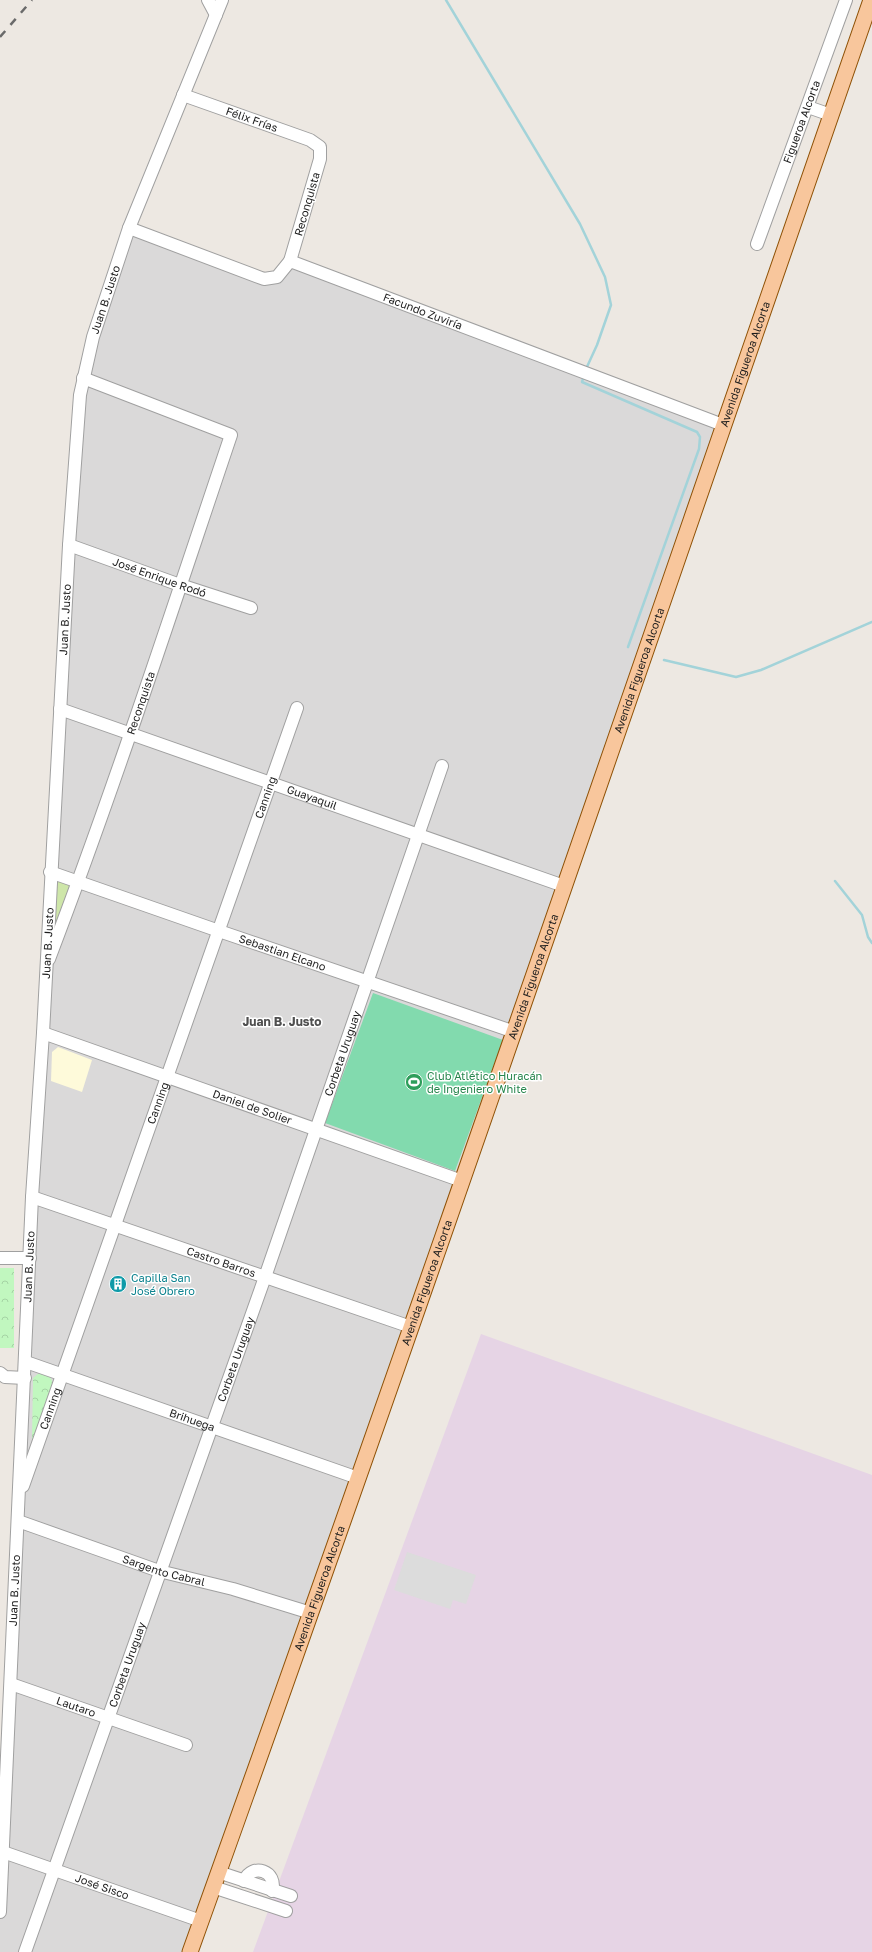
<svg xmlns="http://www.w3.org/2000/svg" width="872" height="1952" font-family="'Golos Text',sans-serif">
<defs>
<pattern id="park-crowns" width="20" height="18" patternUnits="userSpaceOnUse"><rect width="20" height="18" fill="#c1f7bf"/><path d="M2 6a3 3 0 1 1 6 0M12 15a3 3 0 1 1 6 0" fill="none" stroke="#a5d3a4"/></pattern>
</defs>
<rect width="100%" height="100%" fill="#ede8e2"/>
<polygon fill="#dad9d9" points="129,228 264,279 290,261 723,425 190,1952 0,1952 0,1912 80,395"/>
<polygon fill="#e6d4e5" points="481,1334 872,1475 872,1952 253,1952"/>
<polygon fill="#fefada" points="58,1047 92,1060 82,1092 51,1081 52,1052"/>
<polygon fill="#cee6a9" points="58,881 69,885 69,890 55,926 56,886"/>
<g fill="url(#park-crowns)">
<rect x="0" y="1268" width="14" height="80"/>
<polygon points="39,1373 49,1375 53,1383 32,1443 33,1378"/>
</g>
<polygon fill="#82daae" points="373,993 503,1040 455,1171 325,1123"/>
<polygon fill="#dcdcdc" points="407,1552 476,1575 466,1604 453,1600 450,1609 394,1590"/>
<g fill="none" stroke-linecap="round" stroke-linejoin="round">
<g stroke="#a3d3d9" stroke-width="2.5">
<polyline points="446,0 580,224 605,277 611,305 597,345 586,369"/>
<polyline points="584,375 582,382 697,432 700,437 699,449 628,647"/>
<polyline points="664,660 736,677 761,670 872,622"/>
<polyline points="835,881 862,915 868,937 872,943"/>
</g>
<defs>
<g id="minor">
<polyline points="208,0 216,15"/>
<path id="s1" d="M183 95 310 140 320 147V159L290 261"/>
<polyline points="808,107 831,115"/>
<path id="s2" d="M129 228 264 279 277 277 290 261 723 425"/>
<path id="s3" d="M757 244 846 0"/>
<path id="s4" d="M69 545 180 585 251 608"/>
<path id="s5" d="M60 709 564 886"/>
<path id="s6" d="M50 872 219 931 515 1032"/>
<path id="s7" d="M49 959C115 786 172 610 231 435L83 378"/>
<path id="s8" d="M43 1033 462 1181"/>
<path id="s9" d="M32 1197 411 1327"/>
<polyline points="0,1258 30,1258"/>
<path id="s10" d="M26 1362 358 1478"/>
<polyline points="0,1373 5,1377 25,1378"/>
<path id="s11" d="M23 1486 297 708"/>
<path id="s12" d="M18 1521 159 1571 233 1589 311 1613"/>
<path id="s13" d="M11 1684 186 1745"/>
<path id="s14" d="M3 1852 201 1921"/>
<polyline points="218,1872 291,1896"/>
<path d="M244 1881C252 1862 278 1871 272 1891"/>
<polyline points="213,1887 286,1911"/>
<path id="s15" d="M0 1912 32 1197 43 1033 69 545 80 395 93 337 129 228 222 0"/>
<path id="s16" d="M25 1952 265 1277 442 766"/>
</g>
<g id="major">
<path id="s17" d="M190 1952C423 1303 645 651 871 0"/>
</g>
</defs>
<use href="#minor" stroke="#a0a0a0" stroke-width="14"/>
<use href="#major" stroke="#8e5106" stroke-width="17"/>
<use href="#minor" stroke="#fff" stroke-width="12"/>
<use href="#major" stroke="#f8c69c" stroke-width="15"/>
<polyline stroke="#6a6a6a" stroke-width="2.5" stroke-dasharray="8 8" stroke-linecap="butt" points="0,37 32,0"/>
</g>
<defs>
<symbol id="stadium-disc" viewBox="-11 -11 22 22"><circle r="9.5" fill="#2e9e5b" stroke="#fff"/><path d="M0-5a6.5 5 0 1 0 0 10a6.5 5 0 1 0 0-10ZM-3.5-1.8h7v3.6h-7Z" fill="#fff"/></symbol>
<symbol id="building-disc" viewBox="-11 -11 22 22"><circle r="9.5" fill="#0f9aa8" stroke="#fff"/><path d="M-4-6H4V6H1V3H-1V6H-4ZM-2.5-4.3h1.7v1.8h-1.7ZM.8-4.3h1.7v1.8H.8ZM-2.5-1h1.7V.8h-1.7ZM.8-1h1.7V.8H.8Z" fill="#fff"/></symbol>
</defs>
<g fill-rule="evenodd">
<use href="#stadium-disc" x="404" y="1072" width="20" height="20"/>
<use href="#building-disc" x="108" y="1274" width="20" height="20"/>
</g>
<g text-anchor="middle" stroke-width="3" stroke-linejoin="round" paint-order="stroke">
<g font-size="11" fill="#1c1c1c" stroke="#fff">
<text dy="4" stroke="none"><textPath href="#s1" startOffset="73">Félix Frías</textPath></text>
<text dy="4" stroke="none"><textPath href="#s3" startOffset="130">Figueroa Alcorta</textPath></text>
<text transform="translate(307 204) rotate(-74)" y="4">Reconquista</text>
<text dy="4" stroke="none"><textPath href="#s15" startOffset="1618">Juan B. Justo</textPath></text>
<text dy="4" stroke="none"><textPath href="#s2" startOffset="320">Facundo Zuviría</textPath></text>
<text dy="4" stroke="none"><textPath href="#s17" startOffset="1682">Avenida Figueroa Alcorta</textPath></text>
<text dy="4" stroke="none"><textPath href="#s4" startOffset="96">José Enrique Rodó</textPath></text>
<text dy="4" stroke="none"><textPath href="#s15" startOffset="1294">Juan B. Justo</textPath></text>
<text dy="4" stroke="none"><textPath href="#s17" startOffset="1358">Avenida Figueroa Alcorta</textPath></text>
<text dy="4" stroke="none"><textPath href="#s7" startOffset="272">Reconquista</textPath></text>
<text dy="4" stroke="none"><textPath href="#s5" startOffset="267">Guayaquil</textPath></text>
<text dy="4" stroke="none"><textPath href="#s11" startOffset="730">Canning</textPath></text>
<text dy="4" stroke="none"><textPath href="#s15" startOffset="970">Juan B. Justo</textPath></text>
<text dy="4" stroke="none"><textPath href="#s6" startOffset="246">Sebastian Elcano</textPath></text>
<text dy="4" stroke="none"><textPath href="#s17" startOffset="1034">Avenida Figueroa Alcorta</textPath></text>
<text dy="4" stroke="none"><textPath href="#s16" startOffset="953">Corbeta Uruguay</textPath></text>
<text dy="4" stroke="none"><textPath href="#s11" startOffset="406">Canning</textPath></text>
<text dy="4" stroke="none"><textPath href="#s8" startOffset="222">Daniel de Solier</textPath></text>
<text dy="4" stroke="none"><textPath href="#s9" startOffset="200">Castro Barros</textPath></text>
<text dy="4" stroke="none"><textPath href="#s15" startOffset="646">Juan B. Justo</textPath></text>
<text dy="4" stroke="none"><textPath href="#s17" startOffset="710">Avenida Figueroa Alcorta</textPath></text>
<text dy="4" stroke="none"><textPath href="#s16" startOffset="629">Corbeta Uruguay</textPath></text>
<text dy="4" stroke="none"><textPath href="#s11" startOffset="82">Canning</textPath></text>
<text dy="4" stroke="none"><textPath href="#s10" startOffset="176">Brihuega</textPath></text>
<text dy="4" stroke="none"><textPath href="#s12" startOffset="154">Sargento Cabral</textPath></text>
<text dy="4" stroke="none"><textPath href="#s17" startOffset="386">Avenida Figueroa Alcorta</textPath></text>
<text dy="4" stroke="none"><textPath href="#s15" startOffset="322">Juan B. Justo</textPath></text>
<text dy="4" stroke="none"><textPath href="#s16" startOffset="305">Corbeta Uruguay</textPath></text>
<text dy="4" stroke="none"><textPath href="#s13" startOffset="69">Lautaro</textPath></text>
<text dy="4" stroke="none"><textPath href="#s14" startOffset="105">José Sisco</textPath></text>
</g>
<g font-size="11" fill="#27864d" stroke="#fff" text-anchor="start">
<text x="427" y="1080">Club Atlético Huracán<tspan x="427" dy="13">de Ingeniero White</tspan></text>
</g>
<g font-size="11" fill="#0d838f" stroke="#fff" text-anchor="start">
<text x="131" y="1282">Capilla San<tspan x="131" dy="13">José Obrero</tspan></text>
</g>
<g font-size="12" font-weight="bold" fill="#4f4f4f" stroke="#fff">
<text x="282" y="1026">Juan B. Justo</text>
</g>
</g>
</svg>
